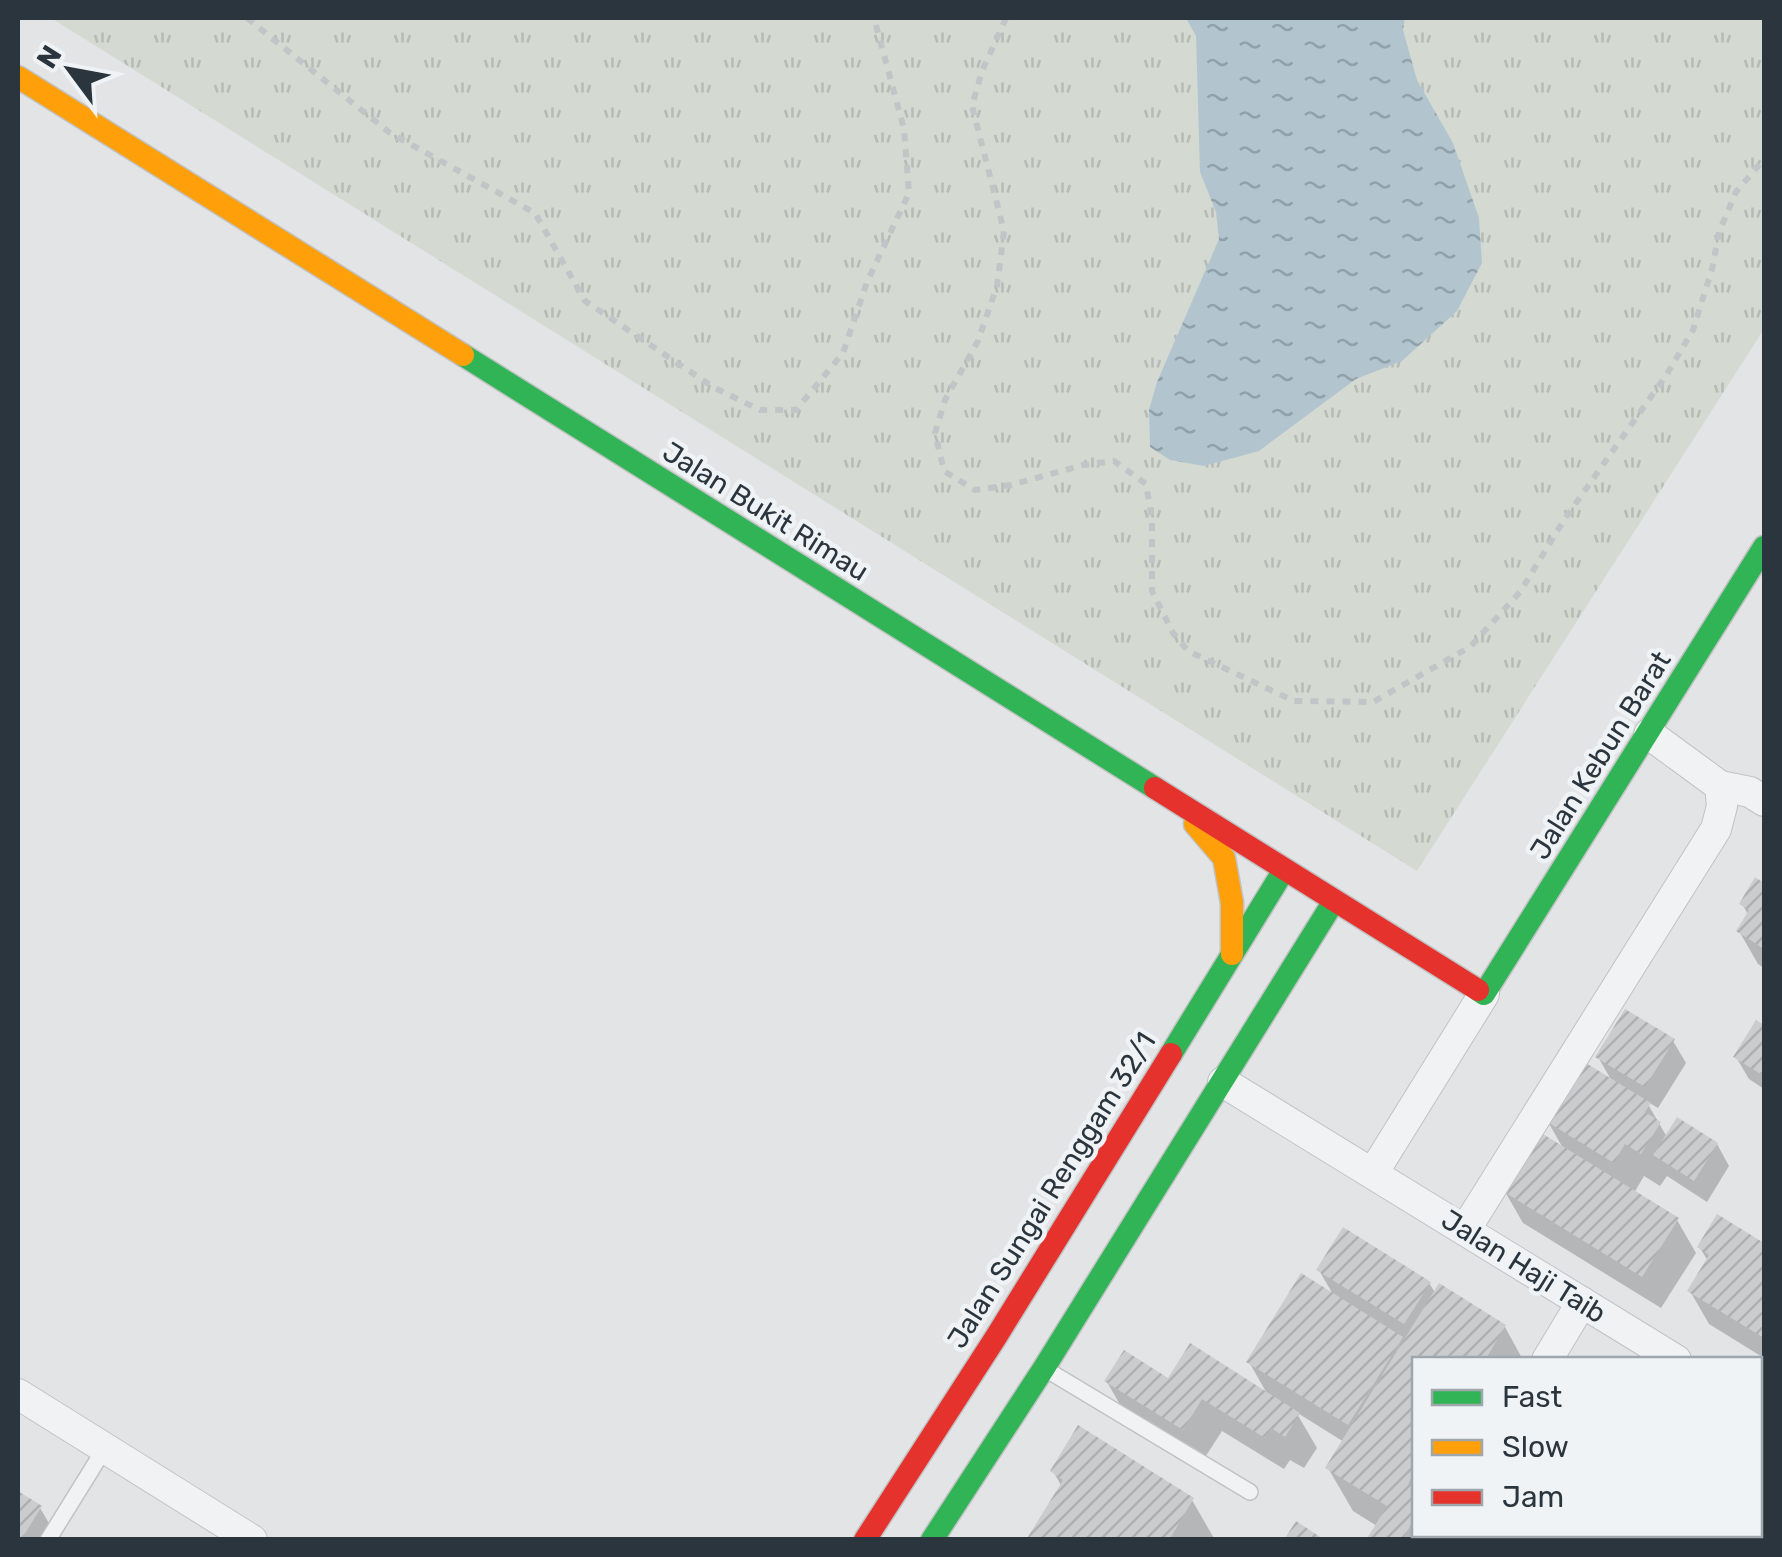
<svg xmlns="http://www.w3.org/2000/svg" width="1782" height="1557" font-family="Rubik,sans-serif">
<defs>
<pattern id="grass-tufts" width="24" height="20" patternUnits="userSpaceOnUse" patternTransform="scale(2.5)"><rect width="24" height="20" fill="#d4dad2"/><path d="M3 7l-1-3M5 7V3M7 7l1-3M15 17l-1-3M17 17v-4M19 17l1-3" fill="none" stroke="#b6bcb5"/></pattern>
<pattern id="water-ripples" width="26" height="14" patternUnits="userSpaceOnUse" patternTransform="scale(2.5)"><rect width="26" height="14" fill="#b2c5cf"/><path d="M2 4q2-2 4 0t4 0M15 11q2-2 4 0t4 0" fill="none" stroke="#91a1a9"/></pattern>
<pattern id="building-hatch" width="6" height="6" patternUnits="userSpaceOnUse" patternTransform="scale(2.5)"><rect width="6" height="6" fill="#caccce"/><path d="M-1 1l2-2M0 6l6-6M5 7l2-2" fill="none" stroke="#aeb0b2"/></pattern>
</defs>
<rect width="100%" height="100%" fill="#e2e4e6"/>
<polygon fill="url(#grass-tufts)" points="51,18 1764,18 1764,329 1417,871"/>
<polygon fill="url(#water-ripples)" points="1186,18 1405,18 1403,30 1417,80 1453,143 1479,218 1482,263 1457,311 1402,361 1356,379 1259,451 1204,466 1170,460 1150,447 1149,410 1157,382 1219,239 1216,212 1200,172 1196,36"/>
<g fill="#0003">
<polygon points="1756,880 1764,886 1764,968 1758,964 1739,931 1749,916 1742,904"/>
<polygon points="1757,1023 1764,1028 1764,1089 1749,1079 1736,1057"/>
<polygon points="1673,1041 1686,1063 1658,1108 1646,1101 1667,1137 1717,1144 1729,1166 1707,1202 1667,1176 1660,1186 1644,1176 1634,1193 1677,1220 1696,1253 1661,1308 1523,1223 1504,1190 1564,1150 1547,1120 1613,1083 1598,1057"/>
<polygon points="1718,1217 1764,1246 1764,1358 1709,1324 1690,1291 1708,1261 1700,1248"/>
<polygon points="1319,1270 1429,1283 1436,1294 1505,1327 1523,1360 1414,1360 1414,1534 1447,1534 1450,1540 1369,1540 1377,1526 1353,1511 1328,1468 1344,1442 1296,1412 1317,1448 1304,1468 1290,1460 1284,1469 1222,1431 1202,1462 1126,1415 1107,1382 1169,1381 1269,1397 1249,1362 1335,1298"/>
<polygon points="1053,1471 1192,1500 1215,1540 1029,1540 1062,1487"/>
<polygon points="18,1494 40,1508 53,1530 47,1540 18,1540"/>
<polygon points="1760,1517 1764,1520 1764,1540 1707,1540 1710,1534 1760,1534"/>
<polygon points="1498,1534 1601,1534 1598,1540 1501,1540"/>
</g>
<g fill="url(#building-hatch)">
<polygon points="1755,877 1764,883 1764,949 1736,931 1749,910 1739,904"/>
<polygon points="1625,1009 1675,1039 1645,1087 1595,1057"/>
<polygon points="1756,1020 1764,1025 1764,1076 1733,1057"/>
<polygon points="1581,1060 1651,1103 1645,1112 1661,1122 1641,1154 1625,1144 1614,1163 1544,1120"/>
<polygon points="1677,1117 1718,1143 1694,1181 1653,1155"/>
<polygon points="1538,1131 1679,1218 1642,1277 1501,1190"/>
<polygon points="1717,1214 1764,1243 1764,1338 1687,1291 1709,1255 1697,1247"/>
<polygon points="1343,1227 1431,1282 1404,1324 1316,1270"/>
<polygon points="1301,1273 1403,1337 1348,1425 1246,1362"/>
<polygon points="1439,1283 1506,1325 1485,1360 1414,1360 1414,1473 1408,1484 1414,1488 1414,1519 1402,1540 1366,1540 1387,1506 1325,1468"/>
<polygon points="1190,1343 1300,1413 1285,1437 1271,1428 1265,1438 1202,1399 1183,1430 1104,1381 1124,1350 1168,1378"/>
<polygon points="1078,1425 1194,1498 1169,1540 1026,1540 1063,1480 1050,1471"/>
<polygon points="18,1491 42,1506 21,1540 18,1540"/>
<polygon points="1296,1521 1325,1540 1284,1540"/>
<polygon points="1707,1534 1759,1534 1756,1540 1704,1540"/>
</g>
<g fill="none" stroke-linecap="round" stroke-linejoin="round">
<defs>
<g id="lane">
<polyline points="1047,1370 1250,1492"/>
<polyline points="48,1540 105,1448"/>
</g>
<g id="street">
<polyline points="1720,786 1750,792 1764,801"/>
<polyline points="1223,1082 1676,1360"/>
<polyline points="1373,1173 1484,994"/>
<polyline points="1465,1230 1716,829 1722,806 1720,786 1649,734"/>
<polyline points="1547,1360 1582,1302"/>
<polyline points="18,1394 252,1540"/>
<polyline points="1760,1411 1764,1414"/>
<polyline points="1468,1534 1476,1540"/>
<polyline points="1438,1540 1441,1534"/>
</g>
<g id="fast">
<polyline points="463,355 1155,788"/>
<polyline points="1478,990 1484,994 1764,547"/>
<polyline points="1171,1054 1284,870"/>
<polyline points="932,1540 1044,1368 1334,901"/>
</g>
<g id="slow">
<polyline points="18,77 463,355"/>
<polyline points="1195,824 1224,858 1232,903 1232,954"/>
</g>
<g id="jam">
<polyline points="1155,788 1478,990"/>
<polyline points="865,1540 996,1337 1171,1054"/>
</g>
</defs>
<use href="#lane" stroke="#c0c2c4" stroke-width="18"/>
<use href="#street" stroke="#c0c2c4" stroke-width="32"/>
<use href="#fast" stroke="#c0c2c4" stroke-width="25"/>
<use href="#slow" stroke="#c0c2c4" stroke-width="25"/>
<use href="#jam" stroke="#c0c2c4" stroke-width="25"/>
<g stroke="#c1c5c7" stroke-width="6" stroke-dasharray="8 8" stroke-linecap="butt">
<polyline points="247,18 390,133 535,213 585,301 713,387 760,410 796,410 843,353 867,282 909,193 904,129 874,18"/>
<polyline points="1006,18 982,71 972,106 1004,231 997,286 978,341 945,400 935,433 944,471 975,490 1011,485 1083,465 1114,461 1146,484 1152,519 1152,591 1173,633 1188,651 1294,701 1373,702 1470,647 1520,592 1564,520 1667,374 1693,330 1712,269 1719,232 1736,192 1764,159"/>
</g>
<use href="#lane" stroke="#f1f2f3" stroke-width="15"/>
<use href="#street" stroke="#f1f2f3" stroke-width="30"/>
<use href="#fast" stroke="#30b455" stroke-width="22"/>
<use href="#slow" stroke="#ff9f0a" stroke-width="22"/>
<use href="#jam" stroke="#e5322d" stroke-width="22"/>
</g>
<g text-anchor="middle" stroke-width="9" stroke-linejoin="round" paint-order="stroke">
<g font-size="28" fill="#2a353e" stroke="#eff3f6">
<text transform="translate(766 511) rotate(32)" y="10">Jalan Bukit Rimau</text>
<text transform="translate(1600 755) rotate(-58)" y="10">Jalan Kebun Barat</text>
<text transform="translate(1051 1190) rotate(-58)" y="10">Jalan Sungai Renggam 32/1</text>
<text transform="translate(1524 1266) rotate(32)" y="10">Jalan Haji Taib</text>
</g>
</g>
<rect width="1782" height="1557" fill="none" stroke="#2a353e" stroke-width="40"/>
<rect x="1412" y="1357" width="350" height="180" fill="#eff3f6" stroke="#a0a7ac" stroke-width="2.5"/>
<rect x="1432" y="1390" width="50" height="15" fill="#30b455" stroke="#a0a7ac" stroke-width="2.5"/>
<text x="1502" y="1407" font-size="30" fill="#2a353e">Fast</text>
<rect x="1432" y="1440" width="50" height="15" fill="#ff9f0a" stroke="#a0a7ac" stroke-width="2.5"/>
<text x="1502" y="1457" font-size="30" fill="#2a353e">Slow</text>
<rect x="1432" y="1490" width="50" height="15" fill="#e5322d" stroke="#a0a7ac" stroke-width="2.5"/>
<text x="1502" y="1507" font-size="30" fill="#2a353e">Jam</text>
<g transform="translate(70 70) rotate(302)" stroke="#eff3f6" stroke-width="8" paint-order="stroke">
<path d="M0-8L18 38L0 25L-18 38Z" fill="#2a353e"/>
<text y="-15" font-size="28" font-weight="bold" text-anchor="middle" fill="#2a353e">N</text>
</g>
</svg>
